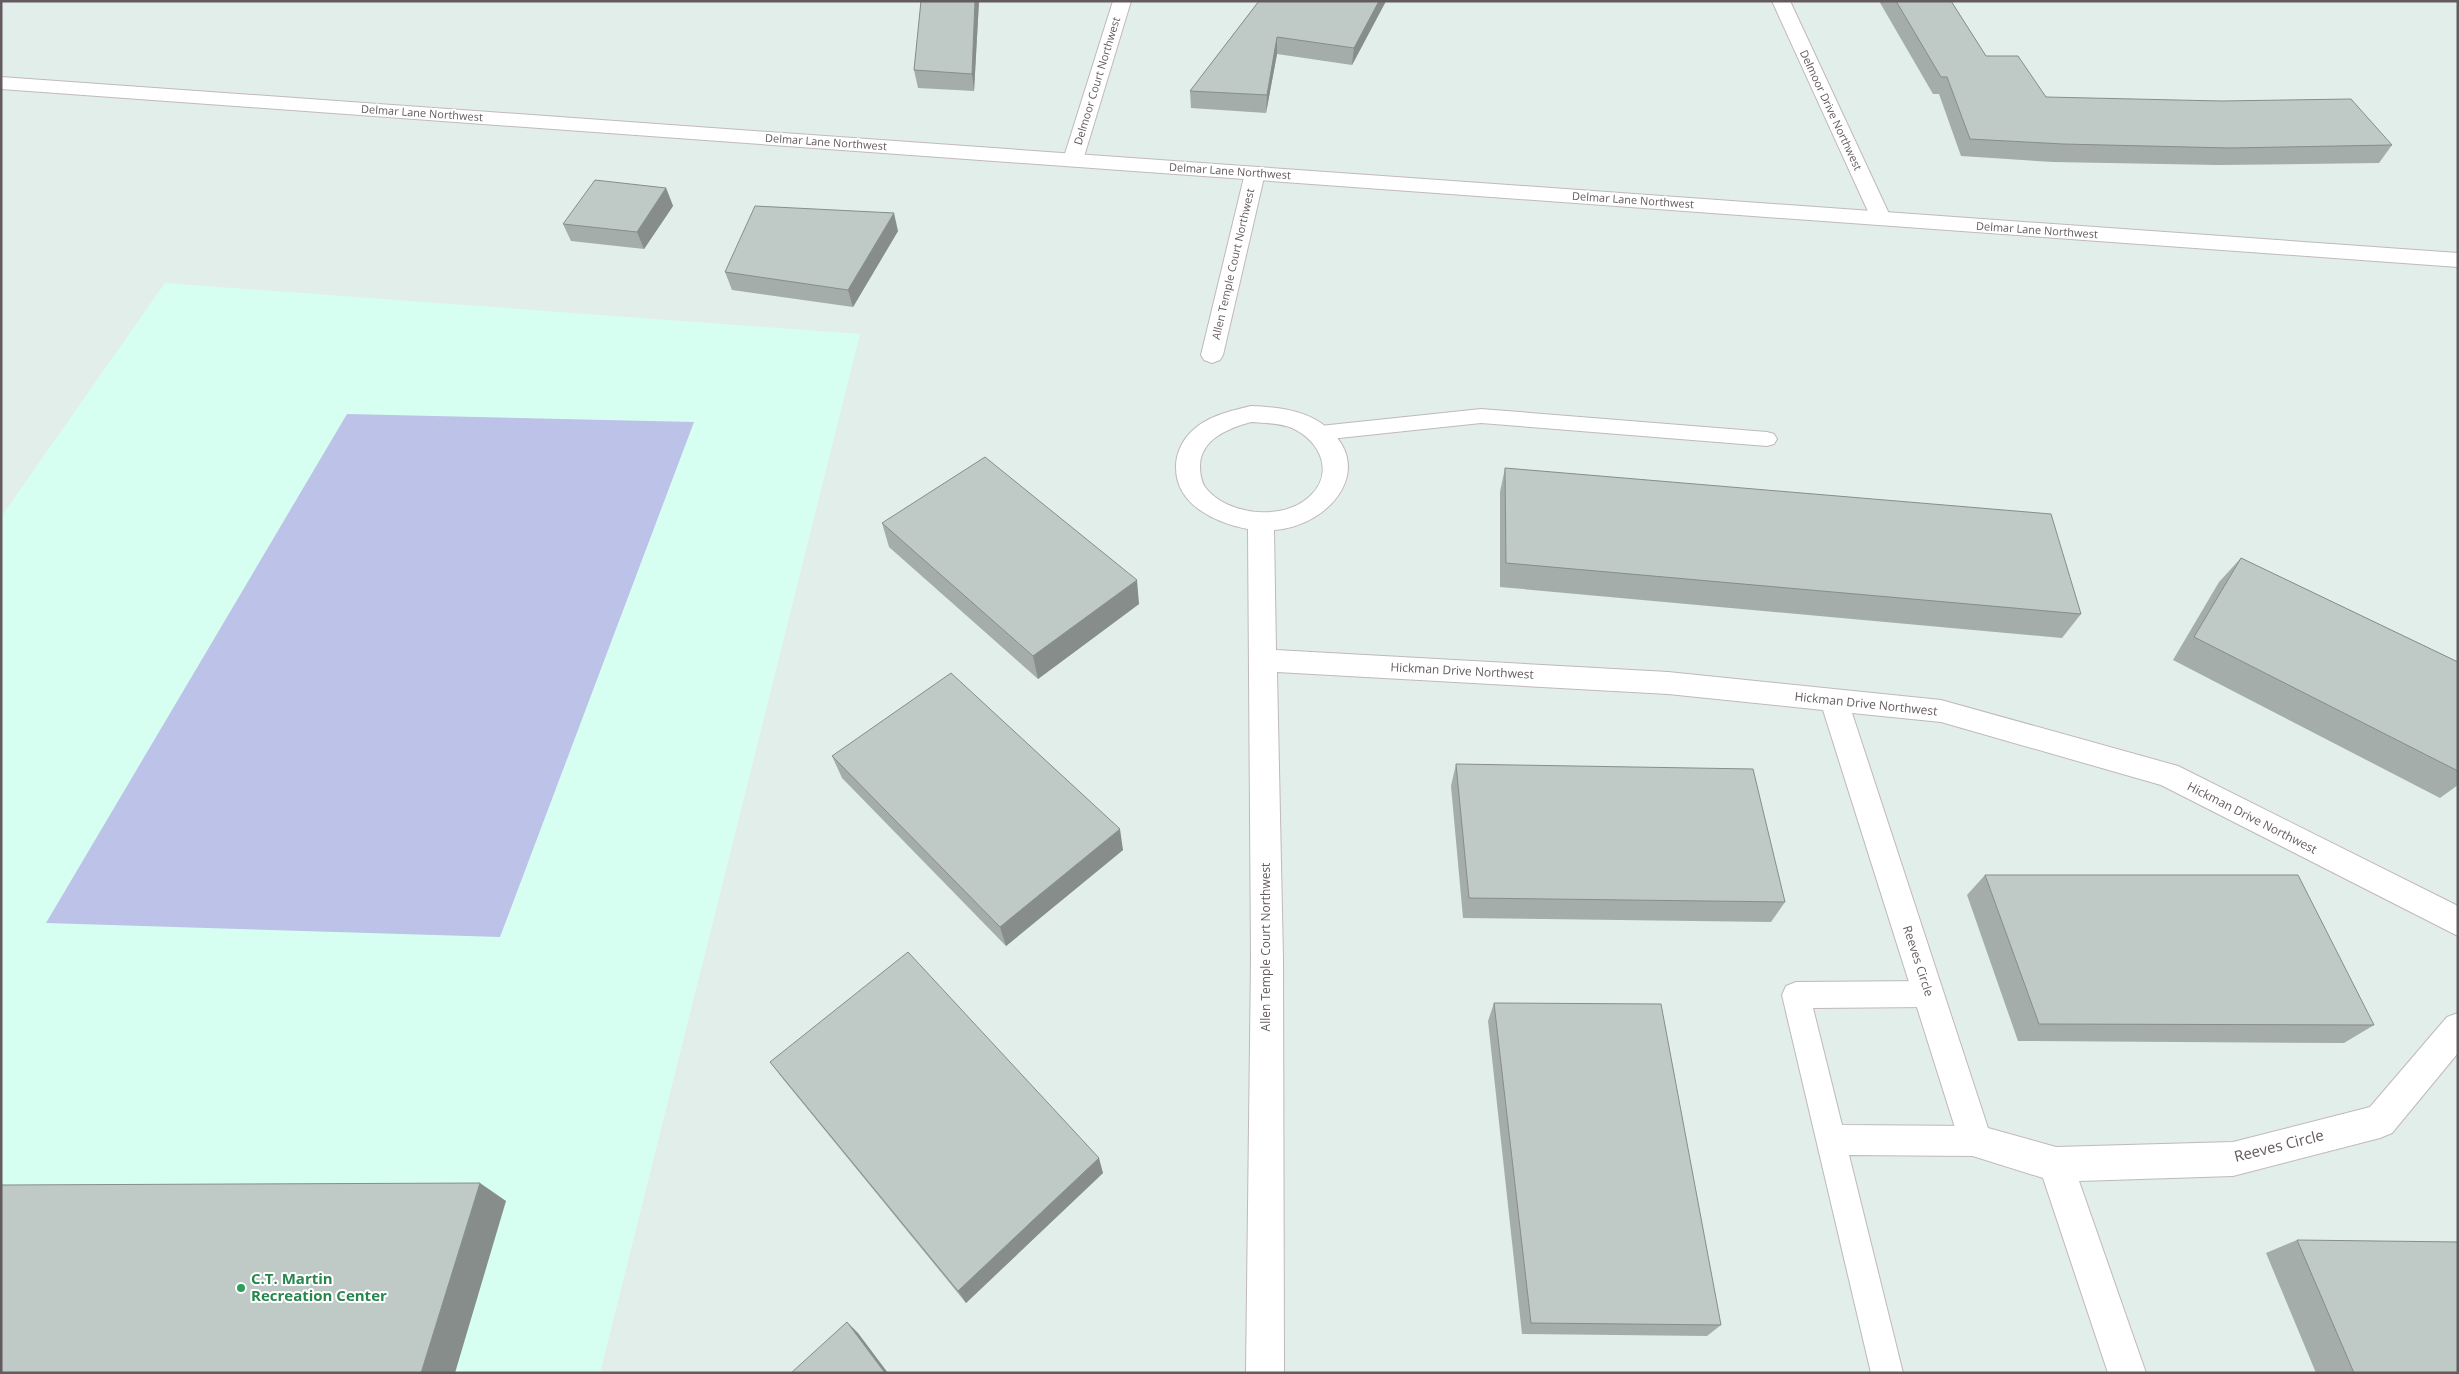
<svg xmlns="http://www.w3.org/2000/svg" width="2459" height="1374" font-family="'Open Sans',sans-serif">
<rect width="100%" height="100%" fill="#e2eeea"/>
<polygon fill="#d7fff1" points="165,283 860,334 600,1373 1,1373 1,517"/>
<polygon fill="#bdc2e8" points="347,414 694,422 500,937 46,923"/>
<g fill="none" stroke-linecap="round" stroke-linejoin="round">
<defs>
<g id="lane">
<polygon points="1481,409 1767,432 1774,434 1777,439 1774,444 1767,446 1481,423 1320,440 1313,438 1310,433 1313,428 1320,426"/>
<polygon points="1929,981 1939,985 1943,994 1939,1003 1929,1007 1813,1008 1842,1125 1975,1126 1985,1131 1990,1141 1985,1151 1975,1156 1849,1155 1903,1373 1871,1373 1782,995 1786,986 1796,982"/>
</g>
<g id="street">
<polygon points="1113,1 1131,1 1083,160 1080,164 1066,164 1063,160"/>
<polygon points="1772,1 1790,1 1891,218 1888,222 1881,224 1874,222 1871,218"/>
<polygon points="1255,167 1262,169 1265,173 1223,355 1220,360 1212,363 1204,360 1201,355 1245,173 1248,169"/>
<path d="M1251 406C1274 407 1301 409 1321 423 1380 464 1332 526 1274 530L1276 650 1668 672 1941 700 2178 766 2458 906V936L2161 785 1941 722 1852 713 1988 1128 2056 1147 2233 1142 2370 1107 2447 1017 2458 1013V1053L2392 1133 2380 1138 2233 1176 2079 1181 2146 1373H2108L2043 1178 1963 1153 1823 710 1668 694 1277 672 1283 959 1284 1373H1246L1251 959 1248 529C1216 523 1175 505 1176 466 1176 454 1182 441 1191 432 1207 416 1230 411 1251 406ZM1251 422C1264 423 1280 423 1292 428 1321 441 1335 474 1309 497 1283 521 1227 516 1205 487 1201 481 1200 473 1200 465 1201 439 1229 428 1251 422Z"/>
</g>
<polygon id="secondary" points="1,77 2458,253 2458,267 1,89"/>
</defs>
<use href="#lane" stroke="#c0b8bb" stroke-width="2"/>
<use href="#street" stroke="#c0b8bb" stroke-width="2"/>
<use href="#secondary" stroke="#c2b8bd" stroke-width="2"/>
<use href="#lane" fill="#fff" fill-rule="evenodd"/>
<use href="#street" fill="#fff" fill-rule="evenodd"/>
<use href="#secondary" fill="#fff" fill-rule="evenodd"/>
</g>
<g fill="#a4ada9">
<polygon points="921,1 979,1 974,91 918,88 914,70"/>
<polygon points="1259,1 1386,1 1352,65 1277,54 1266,113 1191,108 1190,91"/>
<polygon points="1879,1 1951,1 1986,56 2046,97 2392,145 2379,163 2218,165 2053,162 1961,156 1939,94 1933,94"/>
<polygon points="666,188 673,206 644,249 571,241 563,224"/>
<polygon points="898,231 853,307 732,290 725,272"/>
<polygon points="1505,468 2081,614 2062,638 1500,587 1500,492"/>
<polygon points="882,523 1139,604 1038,679 889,547"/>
<polygon points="2241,558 2458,662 2458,785 2440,798 2173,660 2219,582"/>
<polygon points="832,756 1123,850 1006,946 842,778"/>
<polygon points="1456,764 1785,902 1771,922 1463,918 1451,786"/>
<polygon points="1985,875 2374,1025 2344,1043 2018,1041 1967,895"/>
<polygon points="1494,1003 1721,1325 1707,1336 1522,1334 1488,1021"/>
<polygon points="770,1062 1103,1173 966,1303 783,1079"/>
<polygon points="2297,1240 2458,1373 2316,1373 2266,1253"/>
</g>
<g fill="#868d8a">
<polygon points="975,1 979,1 974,91 972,74"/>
<polygon points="1379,1 1386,1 1352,65 1354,48"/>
<polygon points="1277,37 1277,54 1266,113 1267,95"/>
<polygon points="666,188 673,206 644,249 637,232"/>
<polygon points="894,213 898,231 853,307 848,290"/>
<polygon points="1137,580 1139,604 1038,679 1033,656"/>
<polygon points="1120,829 1123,850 1006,946 1000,927"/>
<polygon points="1099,1158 1103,1173 966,1303 958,1291"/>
<polygon points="480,1183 506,1201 455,1373 421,1373"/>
<polygon points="847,1322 858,1333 888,1373 885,1373"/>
</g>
<g fill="#bfc9c5" stroke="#868d8a">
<polygon points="921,1 975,1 972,74 914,70"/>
<polygon points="1259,1 1379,1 1354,48 1277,37 1267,95 1190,91"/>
<polygon points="1896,1 1951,1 1986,56 2018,56 2046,97 2221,101 2351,99 2392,145 2230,148 2063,144 1970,139 1947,77 1941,77"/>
<polygon points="595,180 666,188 637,232 563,224"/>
<polygon points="755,206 894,213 848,290 725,272"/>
<polygon points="985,457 1137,580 1033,656 882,523"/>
<polygon points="1505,468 2051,514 2081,614 1506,563"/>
<polygon points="2241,558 2458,662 2458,771 2194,637"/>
<polygon points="951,673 1120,829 1000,927 832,756"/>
<polygon points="1456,764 1753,769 1785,902 1469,898"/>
<polygon points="1985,875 2298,875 2374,1025 2039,1024"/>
<polygon points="908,952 1099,1158 958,1291 770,1062"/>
<polygon points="1494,1003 1661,1004 1721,1325 1531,1323"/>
<polygon points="480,1183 421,1373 1,1373 1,1185"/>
<polygon points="2297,1240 2458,1242 2458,1373 2354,1373"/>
<polygon points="847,1322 885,1373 791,1373"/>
</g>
<circle fill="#2e9e5b" stroke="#fff" stroke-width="2" cx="241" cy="1288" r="5"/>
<g text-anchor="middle" stroke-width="4" stroke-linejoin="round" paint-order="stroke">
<g font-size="11" fill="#645b60" stroke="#fff">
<text transform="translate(1097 81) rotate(-73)" y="4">Delmoor Court Northwest</text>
<text transform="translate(1831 110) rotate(65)" y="4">Delmoor Drive Northwest</text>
<text transform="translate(422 113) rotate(4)" y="4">Delmar Lane Northwest</text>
<text transform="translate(826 142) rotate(4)" y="4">Delmar Lane Northwest</text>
<text transform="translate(1230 171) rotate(4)" y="4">Delmar Lane Northwest</text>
<text transform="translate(1633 200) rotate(4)" y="4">Delmar Lane Northwest</text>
<text transform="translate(2037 230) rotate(4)" y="4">Delmar Lane Northwest</text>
<text transform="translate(1233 264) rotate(-77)" y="4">Allen Temple Court Northwest</text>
</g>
<g font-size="12" fill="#645b60" stroke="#fff">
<text transform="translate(1462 671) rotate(3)" y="4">Hickman Drive Northwest</text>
<text transform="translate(1866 704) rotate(6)" y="4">Hickman Drive Northwest</text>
<text transform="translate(2252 818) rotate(27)" y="4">Hickman Drive Northwest</text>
<text transform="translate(1266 947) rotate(-90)" y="4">Allen Temple Court Northwest</text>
<text transform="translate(1918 961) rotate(72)" y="4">Reeves Circle</text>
</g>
<g font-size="15" fill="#645b60" stroke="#fff">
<text transform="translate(2279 1146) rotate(-14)" y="5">Reeves Circle</text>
</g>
<g font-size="15" font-weight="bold" fill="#27864d" stroke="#fff" text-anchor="start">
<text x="251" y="1284">C.T. Martin<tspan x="251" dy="17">Recreation Center</tspan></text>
</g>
</g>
<rect width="2459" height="1374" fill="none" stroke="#645b60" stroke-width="5"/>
</svg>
